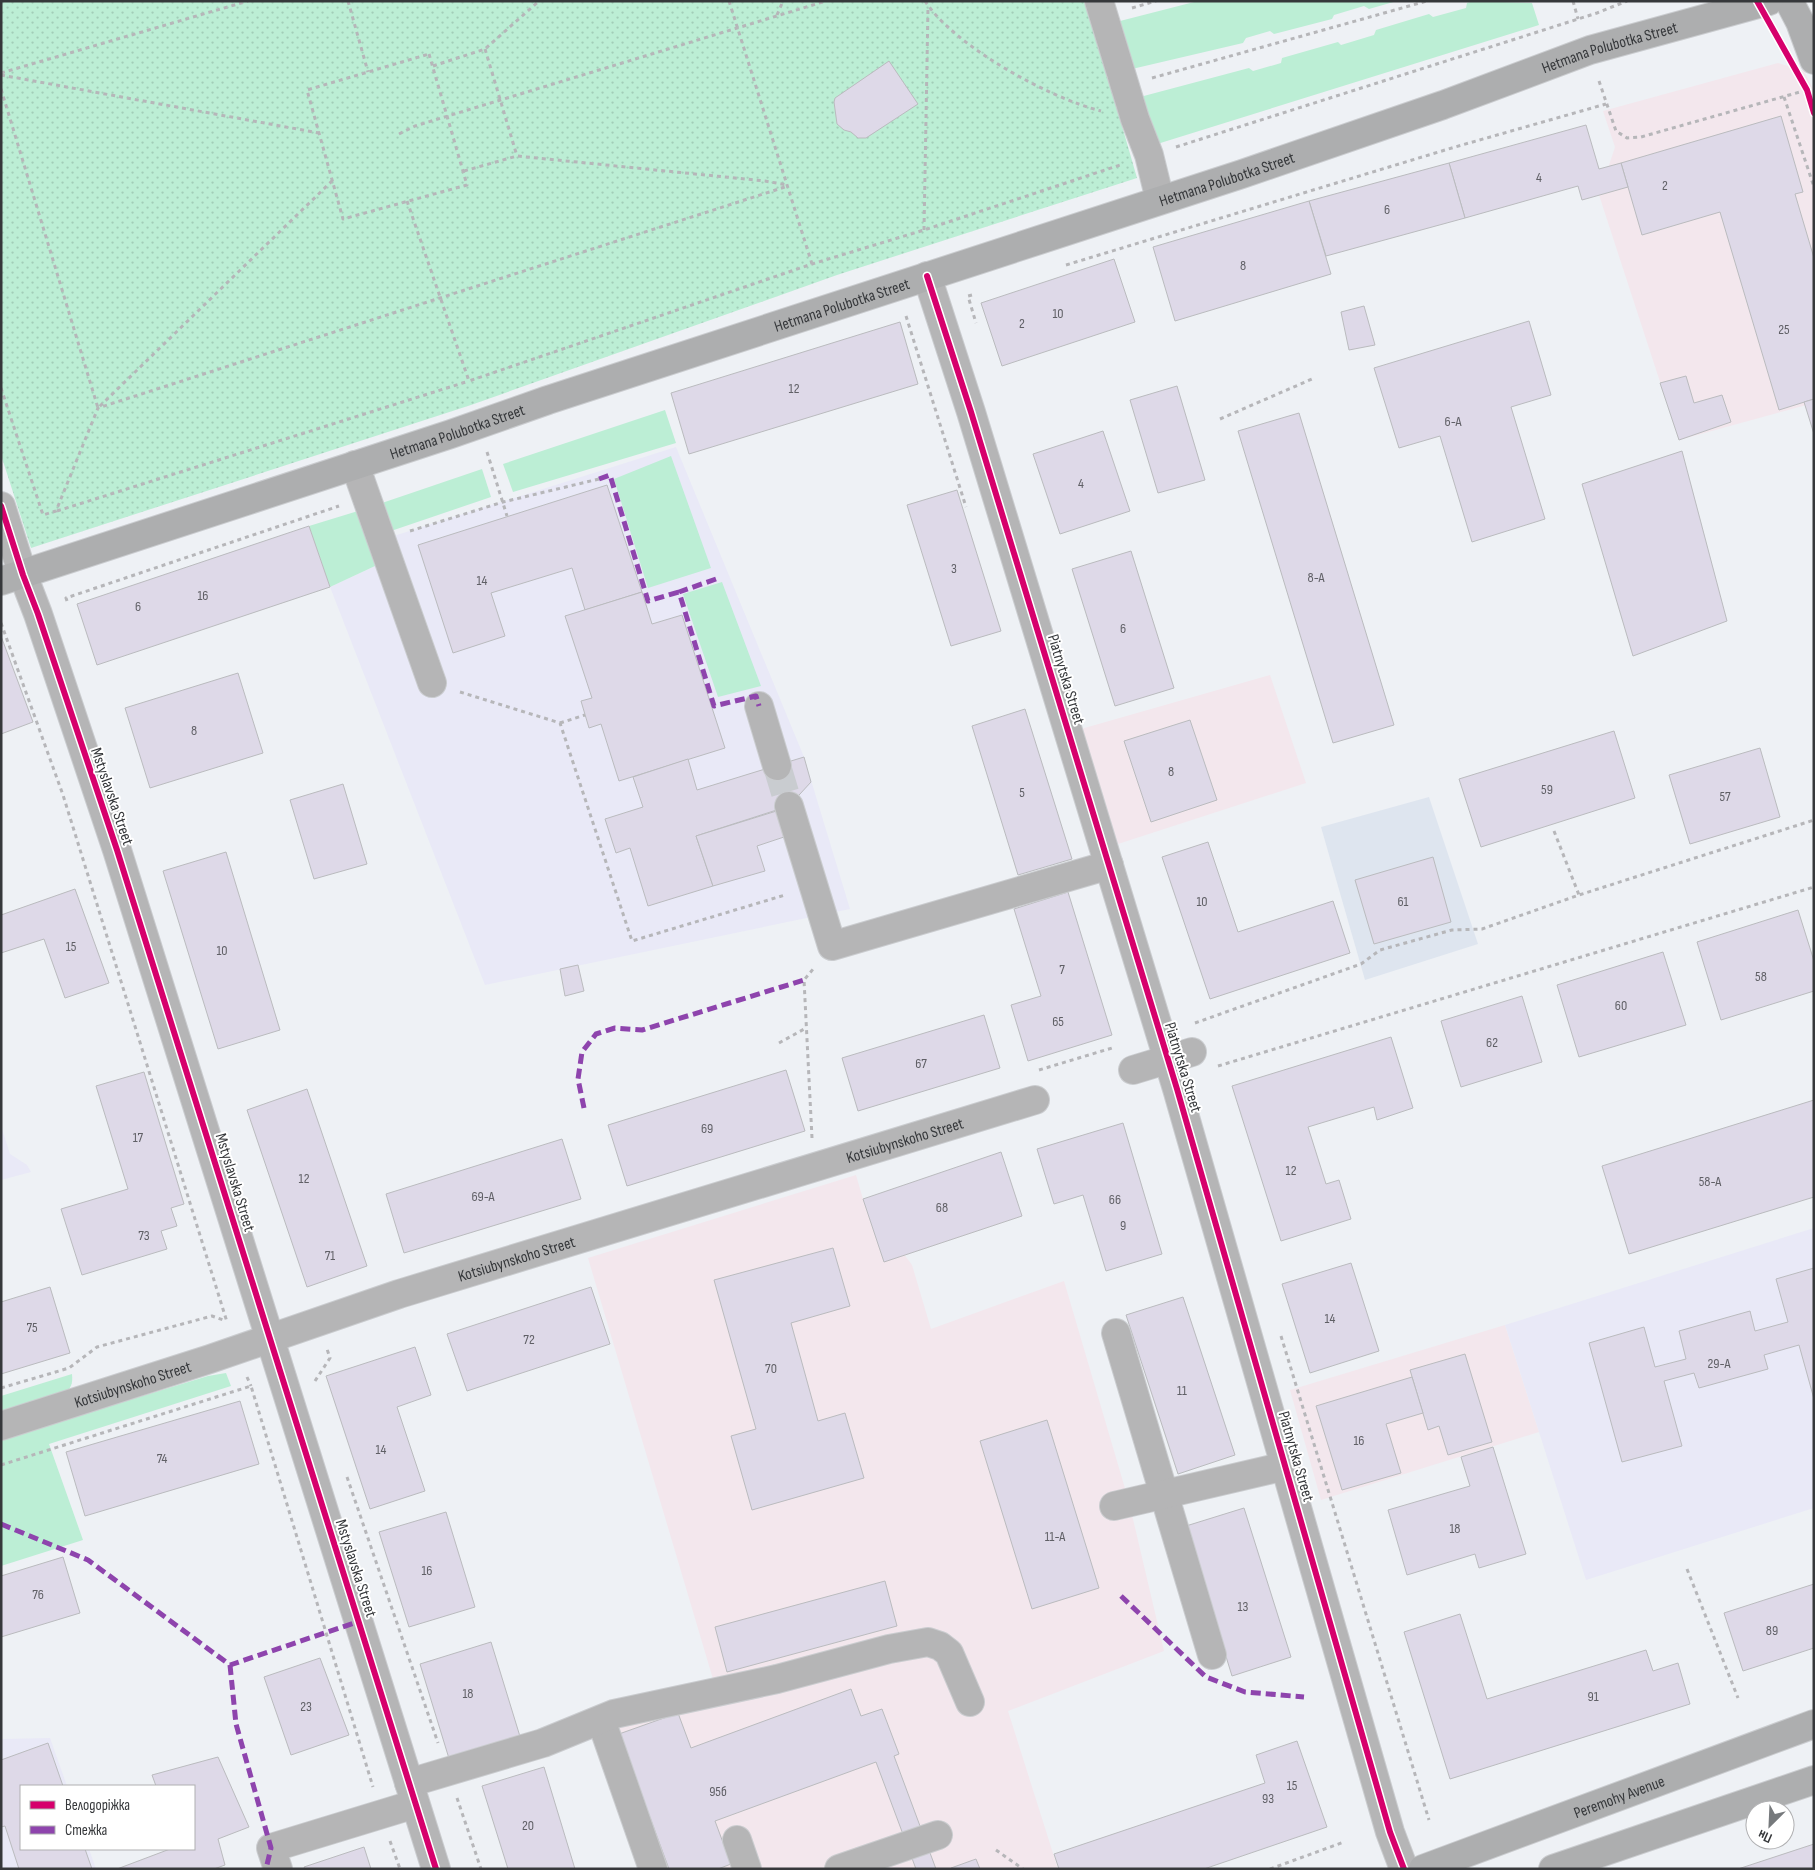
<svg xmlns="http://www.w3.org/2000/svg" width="1815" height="1870" font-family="'Sofia Sans Condensed',sans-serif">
<defs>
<pattern id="park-dots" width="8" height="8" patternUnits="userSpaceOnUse" patternTransform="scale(1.25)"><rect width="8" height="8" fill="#bceed5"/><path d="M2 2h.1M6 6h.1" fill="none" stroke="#a2cdb8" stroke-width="1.8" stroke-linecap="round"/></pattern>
</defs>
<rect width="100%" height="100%" fill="#eef1f5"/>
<g fill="#f3e7ed">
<polygon points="1778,63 1804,71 1814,91 1814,403 1679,440 1599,195 1615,147 1603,111"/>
<polygon points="1270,675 1306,783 1118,844 1081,729"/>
<polygon points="856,1175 863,1199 912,1265 931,1329 1064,1281 1129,1502 1164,1651 1008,1711 1058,1869 660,1869 600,1707 713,1679 588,1258"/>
<polygon points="1505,1325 1539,1432 1321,1500 1290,1390"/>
</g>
<g fill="#e9e9f7">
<polygon points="676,447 804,757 850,909 485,985 330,587 388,560 381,540"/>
<polygon points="1,1126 10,1154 27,1165 31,1172 1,1180"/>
<polygon points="1814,1228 1814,1508 1586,1580 1505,1325"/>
<polygon points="50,1738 67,1786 21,1786 21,1849 89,1849 96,1869 1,1869 1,1739"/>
</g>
<polygon fill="#dee5ef" points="1429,797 1478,944 1365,980 1321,827"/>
<g fill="#bceed5">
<polygon points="1198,1 1397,1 1369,9 1364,6 1334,15 1332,19 1274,34 1270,31 1246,38 1243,43 1132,69 1118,24 1120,21"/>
<polygon points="1473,1 1532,3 1539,25 1154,145 1140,97 1249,68 1253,71 1281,63 1282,58 1338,42 1341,45 1374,35 1376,30 1429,14 1433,17 1466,8 1467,3"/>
<polygon points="665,410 676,443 513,492 503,464"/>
<polygon points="671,456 711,568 648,588 614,479"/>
<polygon points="482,469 491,497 391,531 382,503"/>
<polygon points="358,511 375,566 330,587 309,526"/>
<polygon points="722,582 761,686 718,697 683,594"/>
<polygon points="226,1373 231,1386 49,1444 83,1540 1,1566 1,1439 208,1376"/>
<path d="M72 1374C73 1384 71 1388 64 1394L1 1413V1396Z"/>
</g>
<polygon fill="url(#park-dots)" points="1,1 1086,1 1137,178 837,275 471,405 31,548 1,455"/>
<g fill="#ded9e8" stroke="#babbbe">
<polygon points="889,61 918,104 866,138 858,138 851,132 844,130 837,124 834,102 835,98"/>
<polygon points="1781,116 1803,192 1795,194 1814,258 1814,399 1779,410 1720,212 1642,235 1621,163"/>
<polygon points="1586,125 1599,169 1621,163 1628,187 1582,200 1578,186 1465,218 1449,163"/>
<polygon points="1449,163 1465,218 1326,256 1309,201"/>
<polygon points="1309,201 1331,274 1175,321 1153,247"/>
<polygon points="1114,259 1135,322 1002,366 981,303"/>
<polygon points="1364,306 1375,345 1349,350 1341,312"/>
<polygon points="1529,321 1551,395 1511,407 1545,519 1472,542 1440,436 1399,448 1374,368"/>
<polygon points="900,322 918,384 689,454 671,393"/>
<polygon points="1686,376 1694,403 1722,395 1731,422 1679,440 1660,383"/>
<polygon points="1177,386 1205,480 1158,493 1130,400"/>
<polygon points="1814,399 1814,434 1804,402"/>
<polygon points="1299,413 1394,725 1333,743 1238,431"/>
<polygon points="1103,431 1130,511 1060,534 1033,454"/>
<polygon points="1682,451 1727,621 1633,656 1582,484"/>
<polygon points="607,485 642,592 585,610 572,568 491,593 505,636 453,653 418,545"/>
<polygon points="957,490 1001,631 951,646 907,505"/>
<polygon points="309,526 330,587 97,665 77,604"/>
<polygon points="1131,551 1174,688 1115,706 1072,569"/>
<polygon points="642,592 652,624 682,615 725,748 619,781 601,724 589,728 581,701 592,698 565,616"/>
<polygon points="1,636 33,722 1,734"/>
<polygon points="238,673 263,753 150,788 125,708"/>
<polygon points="1025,709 1072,859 1018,875 972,726"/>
<polygon points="1190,720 1217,800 1151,822 1124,741"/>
<polygon points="1614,731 1635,798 1481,847 1459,779"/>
<polygon points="1760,748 1780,817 1690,844 1669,775"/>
<polygon points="804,757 811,782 789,806 696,836 713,886 648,906 630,848 616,853 605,819 643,807 633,777 688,759 697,790"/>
<polygon points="343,784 367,864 314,879 290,800"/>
<polygon points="783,809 793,834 757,846 765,871 713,886 696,836"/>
<polygon points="1208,842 1238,932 1333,901 1350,953 1210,999 1162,857"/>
<polygon points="226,852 280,1030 218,1049 163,871"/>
<polygon points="1433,857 1451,922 1374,944 1355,880"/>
<polygon points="75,889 109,983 65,998 44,939 1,953 1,915"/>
<polygon points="1068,892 1112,1035 1028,1061 1011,1005 1041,996 1014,909"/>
<polygon points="1798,910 1814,961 1814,991 1721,1020 1697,942"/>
<polygon points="1663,952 1686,1025 1579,1057 1557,985"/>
<polygon points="578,965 584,991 565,996 560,969"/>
<polygon points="1522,996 1542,1062 1461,1087 1441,1021"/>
<polygon points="984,1015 1000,1068 858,1111 842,1058"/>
<polygon points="1391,1037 1413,1108 1377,1120 1374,1107 1308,1127 1326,1184 1339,1180 1351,1219 1281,1241 1232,1086"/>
<polygon points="786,1070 805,1131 627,1186 608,1125"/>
<polygon points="144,1072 184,1204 171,1208 177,1226 161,1231 167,1249 82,1275 61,1209 128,1189 96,1086"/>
<polygon points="307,1089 367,1266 307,1287 247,1110"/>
<polygon points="1814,1100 1814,1197 1629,1254 1602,1166"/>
<polygon points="1123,1123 1162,1254 1106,1271 1083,1195 1054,1204 1037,1149"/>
<polygon points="562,1139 581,1199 404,1253 386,1194"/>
<polygon points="1001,1152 1022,1216 884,1262 863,1199"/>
<polygon points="833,1248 850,1306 791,1323 818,1421 845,1413 864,1478 752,1510 731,1436 756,1429 714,1280"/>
<polygon points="1351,1263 1379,1351 1310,1373 1282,1284"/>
<polygon points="1814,1268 1814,1399 1799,1345 1764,1355 1768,1369 1699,1388 1694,1373 1664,1381 1682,1446 1622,1462 1589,1343 1644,1327 1655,1367 1686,1359 1679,1331 1750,1311 1755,1331 1788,1322 1776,1279"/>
<polygon points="50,1287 70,1353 1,1374 1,1302"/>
<polygon points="591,1287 610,1344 467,1391 447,1334"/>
<polygon points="1183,1297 1235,1455 1178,1474 1126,1315"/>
<polygon points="415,1347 431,1395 397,1407 425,1491 370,1509 326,1376"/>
<polygon points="1465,1354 1492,1442 1448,1455 1439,1426 1428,1430 1410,1370"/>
<polygon points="1412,1377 1423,1413 1386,1424 1401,1473 1342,1490 1316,1406"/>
<polygon points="240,1401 259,1464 85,1516 66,1452"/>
<polygon points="1047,1420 1099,1588 1032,1609 980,1441"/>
<polygon points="1493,1447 1526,1554 1479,1568 1475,1554 1407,1575 1388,1510 1470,1486 1461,1457"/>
<polygon points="1244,1508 1291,1657 1232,1676 1186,1526"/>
<polygon points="446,1512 475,1607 409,1627 379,1532"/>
<polygon points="63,1557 80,1613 1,1637 1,1576"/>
<polygon points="885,1581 897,1626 727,1672 715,1627"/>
<polygon points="1814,1584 1814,1648 1743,1671 1724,1613"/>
<polygon points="1460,1614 1487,1699 1646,1650 1653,1671 1678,1663 1690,1704 1450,1779 1404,1632"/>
<polygon points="491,1642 522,1743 451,1765 420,1664"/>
<polygon points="320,1658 349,1735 291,1755 264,1677"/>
<polygon points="851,1689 861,1716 882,1709 899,1754 894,1756 936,1869 916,1869 876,1762 715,1821 731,1864 718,1869 669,1869 619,1734 678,1713 691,1748"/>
<polygon points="1297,1741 1327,1827 1204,1869 1059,1869 1054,1854 1265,1783 1256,1755"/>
<polygon points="48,1743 63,1786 21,1786 21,1849 85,1849 92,1869 19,1869 5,1826 1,1827 1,1760"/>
<polygon points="218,1757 249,1827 218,1839 225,1865 214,1869 117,1869 170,1849 194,1849 194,1786 156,1786 152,1775"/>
<polygon points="544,1767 575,1869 508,1869 482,1786"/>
<polygon points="1814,1844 1814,1869 1738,1869"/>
<polygon points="364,1847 371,1869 305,1869 304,1867"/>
<polygon points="976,1859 980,1869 950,1869 951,1868"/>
</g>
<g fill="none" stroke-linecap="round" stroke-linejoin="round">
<polyline stroke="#c9ccd0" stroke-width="28" stroke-dasharray="28 14" stroke-linecap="butt" points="777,766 789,806"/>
<defs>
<g id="minor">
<polyline points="1099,1 1135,119 1149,155 1160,200"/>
<polyline points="927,276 971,412 1177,1089 1390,1832 1404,1869"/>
<polyline points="355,465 432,683"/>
<polyline points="1,506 23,575 38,614 117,850 436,1869"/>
<polyline points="759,706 777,766"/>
<polyline points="789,806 832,946 1109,865"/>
<polyline points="1133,1070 1192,1052"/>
<polyline points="1116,1333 1212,1655"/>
<path id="s1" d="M1 1426 210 1359 399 1294 1035 1100"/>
<polyline points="1114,1506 1285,1466"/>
<polyline points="601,1720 653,1869"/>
<polyline points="409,1783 543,1743 614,1714 777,1679 889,1649 928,1642 940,1646 949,1653 970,1702"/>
<polyline points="737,1840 747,1869"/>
<polyline points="278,1869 271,1848 415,1804"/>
<polyline points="839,1869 938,1835"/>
</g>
<g id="major">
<polyline points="1789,1 1800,22 1814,60"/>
<path id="s2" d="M1 581 451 434 548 400 1242 174 1443 105 1590 50 1769 1"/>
<path id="s3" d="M1423 1869 1814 1724"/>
<polyline points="1553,1869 1814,1780"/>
</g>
</defs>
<use href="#minor" stroke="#cacccf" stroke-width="30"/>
<use href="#major" stroke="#cacccf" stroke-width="30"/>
<g stroke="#b6b6b9" stroke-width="3" stroke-dasharray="4 4" stroke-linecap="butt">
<polyline points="348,1 368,72"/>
<polyline points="729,1 812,264"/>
<path d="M925 1C954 46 1049 98 1101 111"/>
<polyline points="1573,1 1578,19"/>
<polyline points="1132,8 1156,1"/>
<polyline points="777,15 783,1"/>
<polyline points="485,49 517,156"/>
<polygon points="429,54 467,185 343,219 307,90"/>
<polyline points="433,66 485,49 539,1"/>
<polyline points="1,73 248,1"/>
<polyline points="1,75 319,133"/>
<polyline points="1152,78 1427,1"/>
<polyline points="1599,81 1616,131 1627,138 1641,137 1807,90"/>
<polyline points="1,89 98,408 333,180"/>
<polyline points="1784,97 1814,187"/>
<polyline points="399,134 415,126 826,1"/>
<polyline points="1176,147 1597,13 1627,1"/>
<polyline points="464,171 517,156 765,181 787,185"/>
<polyline points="407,201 469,381 812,264 924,230 1120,165"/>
<polyline points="924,230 928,7"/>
<polyline points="1066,265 1455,147 1606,104"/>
<polyline points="972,295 968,296 976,323"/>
<polyline points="906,316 966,507"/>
<polyline points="1,388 43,515 56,511 98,408 788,186"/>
<polyline points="1220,419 1312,379"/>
<polyline points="487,452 507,516"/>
<polyline points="57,511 469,381"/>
<polyline points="410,531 503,502 599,479"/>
<polyline points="67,601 66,598 339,506"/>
<polyline points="1,623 63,795 227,1322"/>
<polyline points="460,692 560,723 632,941 785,895"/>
<polyline points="560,723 585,715"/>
<polyline points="1554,831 1579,895"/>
<polyline points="1195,1023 1361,964 1380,950 1452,930 1482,929 1579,895 1814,820"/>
<polyline points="779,1043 806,1028"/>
<polyline points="1218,1066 1814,887"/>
<polyline points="1039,1070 1112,1048"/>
<polyline points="812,1138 804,980 814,968"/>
<polyline points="1281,1336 1429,1820"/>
<polyline points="247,1377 251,1386"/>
<polyline points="315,1381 330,1358 327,1349"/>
<polyline points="1,1388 69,1368 97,1347 212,1316 226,1321"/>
<polyline points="1,1465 251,1386 373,1787"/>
<polyline points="347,1477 438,1743"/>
<polyline points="1687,1569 1738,1698"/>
<polyline points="457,1798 481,1869"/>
<polyline points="390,1841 400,1869"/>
<polyline points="996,1850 1023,1869"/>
<polyline points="1270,1869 1344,1842"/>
</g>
<use href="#minor" stroke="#b5b5b6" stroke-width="28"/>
<use href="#major" stroke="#adaeaf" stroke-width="28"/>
<g stroke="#8e44ad" stroke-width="5" stroke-dasharray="10 5" stroke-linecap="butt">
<polyline points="599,479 610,475 648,601 679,592"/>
<polyline points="716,579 679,592 714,706 756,696 759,706"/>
<polyline points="584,1108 578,1079 582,1052 596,1034 615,1028 642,1030 804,980"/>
<polyline points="1,1524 88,1560 230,1665 360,1621"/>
<polyline points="1121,1596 1206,1677 1245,1692 1304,1697"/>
<polyline points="230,1665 236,1724 271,1848 266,1869"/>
</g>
<defs>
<g id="cycleway">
<polyline points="1757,1 1807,90 1814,113"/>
<polyline points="927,276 971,412 1177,1089 1390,1832 1404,1869"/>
<polyline points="1,506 23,575 38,614 117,850 436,1869"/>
</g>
</defs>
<use href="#cycleway" stroke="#fff" stroke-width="9"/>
<use href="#cycleway" stroke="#d6006c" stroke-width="6"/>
</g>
<g text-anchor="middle" stroke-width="4" stroke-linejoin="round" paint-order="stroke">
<g font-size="14" fill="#606066">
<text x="1539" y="182">4</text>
<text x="1665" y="190">2</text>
<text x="1387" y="214">6</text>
<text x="1243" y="270">8</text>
<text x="1058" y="318">10</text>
<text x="1022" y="328">2</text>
<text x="1784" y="334">25</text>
<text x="794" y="393">12</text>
<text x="1453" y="426">6-А</text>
<text x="1081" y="488">4</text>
<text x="954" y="573">3</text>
<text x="1316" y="582">8-А</text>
<text x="482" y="585">14</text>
<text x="203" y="600">16</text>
<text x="138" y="611">6</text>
<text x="1123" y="633">6</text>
<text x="194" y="735">8</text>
<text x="1171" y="776">8</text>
<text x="1547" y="794">59</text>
<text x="1022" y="797">5</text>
<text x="1725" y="801">57</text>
<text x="1202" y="906">10</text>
<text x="1403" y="906">61</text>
<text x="71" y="951">15</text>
<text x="222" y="955">10</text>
<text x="1062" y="974">7</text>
<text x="1761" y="981">58</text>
<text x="1621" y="1010">60</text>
<text x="1058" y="1026">65</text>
<text x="1492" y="1047">62</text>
<text x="921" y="1068">67</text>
<text x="707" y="1133">69</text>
<text x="138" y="1142">17</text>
<text x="1291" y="1175">12</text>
<text x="304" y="1183">12</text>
<text x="1710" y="1186">58-А</text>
<text x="483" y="1201">69-А</text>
<text x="1115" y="1204">66</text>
<text x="942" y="1212">68</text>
<text x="1123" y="1230">9</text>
<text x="144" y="1240">73</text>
<text x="330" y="1260">71</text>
<text x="1330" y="1323">14</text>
<text x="32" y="1332">75</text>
<text x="529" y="1344">72</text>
<text x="1719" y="1368">29-А</text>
<text x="771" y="1373">70</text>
<text x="1182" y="1395">11</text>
<text x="1359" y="1445">16</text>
<text x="381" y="1454">14</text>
<text x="162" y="1463">74</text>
<text x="1455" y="1533">18</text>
<text x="1055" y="1541">11-А</text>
<text x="427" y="1575">16</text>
<text x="38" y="1599">76</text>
<text x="1243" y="1611">13</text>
<text x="1772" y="1635">89</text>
<text x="468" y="1698">18</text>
<text x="1593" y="1701">91</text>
<text x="306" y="1711">23</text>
<text x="1292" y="1790">15</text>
<text x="718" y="1796">95б</text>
<text x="1268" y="1803">93</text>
<text x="528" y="1830">20</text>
</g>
<g font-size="16" fill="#36383b" stroke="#fff">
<text dy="6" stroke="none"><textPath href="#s2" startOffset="1695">Hetmana Polubotka Street</textPath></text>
<text dy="6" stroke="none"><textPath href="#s2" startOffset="1290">Hetmana Polubotka Street</textPath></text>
<text dy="6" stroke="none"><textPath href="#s2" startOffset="885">Hetmana Polubotka Street</textPath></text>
<text dy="6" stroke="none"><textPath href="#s2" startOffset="480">Hetmana Polubotka Street</textPath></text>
<text transform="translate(1067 679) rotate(73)" y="6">Piatnytska Street</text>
<text transform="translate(113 796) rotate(71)" y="6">Mstyslavska Street</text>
<text transform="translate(1184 1067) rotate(73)" y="6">Piatnytska Street</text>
<text dy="6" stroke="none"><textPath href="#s1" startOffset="948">Kotsiubynskoho Street</textPath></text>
<text transform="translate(236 1182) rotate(73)" y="6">Mstyslavska Street</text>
<text dy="6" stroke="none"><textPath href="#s1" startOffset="542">Kotsiubynskoho Street</textPath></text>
<text dy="6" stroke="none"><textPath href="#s1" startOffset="138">Kotsiubynskoho Street</textPath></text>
<text transform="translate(1297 1456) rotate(74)" y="6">Piatnytska Street</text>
<text transform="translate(357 1568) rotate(72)" y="6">Mstyslavska Street</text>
<text dy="6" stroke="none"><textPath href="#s3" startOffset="209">Peremohy Avenue</textPath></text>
</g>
</g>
<rect width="1815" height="1870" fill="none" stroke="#36383b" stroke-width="5"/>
<rect x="20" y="1785" width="175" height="65" fill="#ffffff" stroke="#afafb1"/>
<rect x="30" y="1801" width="25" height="8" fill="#d6006c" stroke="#afafb1"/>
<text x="65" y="1810" font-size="15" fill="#36383b">Велодоріжка</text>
<rect x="30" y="1826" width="25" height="8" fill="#8e44ad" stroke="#afafb1"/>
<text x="65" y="1835" font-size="15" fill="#36383b">Стежка</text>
<g transform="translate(1770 1825) rotate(204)"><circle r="24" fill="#ffffff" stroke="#afafb1"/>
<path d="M0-4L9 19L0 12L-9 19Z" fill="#76797c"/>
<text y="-8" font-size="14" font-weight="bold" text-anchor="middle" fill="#36383b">Пн</text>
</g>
</svg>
